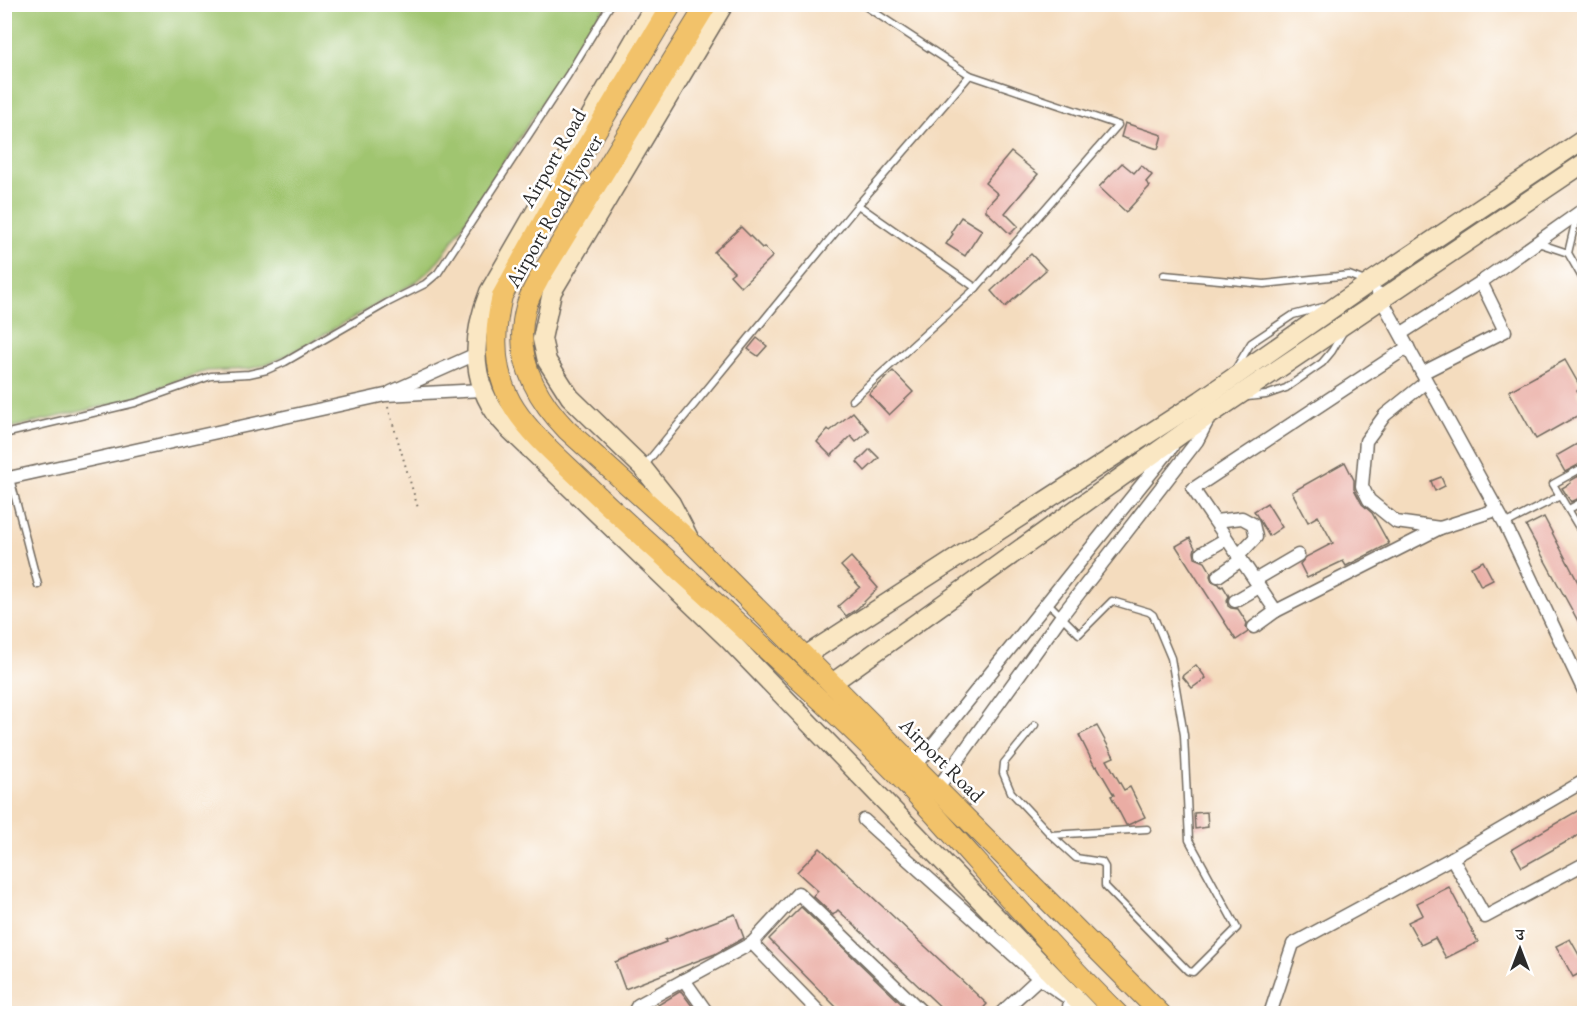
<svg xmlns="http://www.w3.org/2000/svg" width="1589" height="1018" font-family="'EB Garamond','Noto Serif Devanagari',serif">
<rect width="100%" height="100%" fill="#fff"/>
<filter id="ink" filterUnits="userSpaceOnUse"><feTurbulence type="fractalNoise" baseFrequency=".0167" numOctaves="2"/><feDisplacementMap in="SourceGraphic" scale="12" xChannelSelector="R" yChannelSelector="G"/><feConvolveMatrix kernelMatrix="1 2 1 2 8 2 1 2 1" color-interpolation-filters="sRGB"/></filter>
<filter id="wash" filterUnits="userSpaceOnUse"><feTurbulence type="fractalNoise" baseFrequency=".008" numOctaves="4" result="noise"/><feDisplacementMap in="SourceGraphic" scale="24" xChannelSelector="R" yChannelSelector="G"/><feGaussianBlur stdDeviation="1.35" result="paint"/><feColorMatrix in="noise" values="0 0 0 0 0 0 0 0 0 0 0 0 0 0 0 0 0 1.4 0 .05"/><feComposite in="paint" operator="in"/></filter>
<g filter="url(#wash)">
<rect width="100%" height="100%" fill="#f4dcbe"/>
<polygon fill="#a0c56f" stroke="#66784d" stroke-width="1.5" points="4,5 5,4 606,5 448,248 433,267 416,282 286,356 268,364 249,369 207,371 178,380 130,400 5,429"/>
<g id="blocks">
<g fill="#eaada4">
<polygon points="1125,123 1162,135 1158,149 1121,137"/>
<polygon points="1011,152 1038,174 1005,213 1018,226 1010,234 986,211 986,207 998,194 985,183"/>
<polygon points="1122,163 1134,173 1141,165 1152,175 1146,182 1150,186 1126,212 1099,187"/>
<polygon points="961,217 982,230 965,256 946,244 953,234 951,232"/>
<polygon points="741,227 762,248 764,247 773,256 741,287 730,275 734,272 714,252"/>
<polygon points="1031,254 1046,270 1005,307 991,291"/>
<polygon points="757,338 767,346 758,356 748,349"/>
<polygon points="1565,360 1581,388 1577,391 1584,405 1584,412 1536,439 1509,391"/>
<polygon points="893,371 913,392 889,415 869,394"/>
<polygon points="853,412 869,431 856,442 851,436 831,456 817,442 828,429 830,431"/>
<polygon points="1584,440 1584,462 1565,472 1556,456"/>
<polygon points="870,449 879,458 865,471 857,462"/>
<polygon points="1345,462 1354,480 1354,489 1362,504 1372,513 1389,544 1346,566 1343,561 1307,578 1300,564 1306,557 1333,543 1318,516 1308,522 1292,492"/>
<polygon points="1584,473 1584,496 1571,502 1562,488 1571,483 1570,481"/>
<polygon points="1441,477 1445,486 1435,491 1431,481"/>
<polygon points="1267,503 1282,527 1269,536 1254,511"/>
<polygon points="1584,507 1584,525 1577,511"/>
<polygon points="1544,517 1584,594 1584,632 1526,526"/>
<polygon points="1190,538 1195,548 1194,552 1195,558 1205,562 1211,572 1210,576 1212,581 1219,584 1221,587 1223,586 1229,596 1227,600 1228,606 1231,608 1238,609 1247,623 1246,627 1248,632 1236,640 1176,546"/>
<polygon points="851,557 878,588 857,609 846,616 838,606 860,587 841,566"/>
<polygon points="1483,561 1493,580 1481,586 1471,567"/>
<polygon points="1196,665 1206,678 1192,688 1182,676"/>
<polygon points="1097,726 1114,757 1107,760 1124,790 1130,787 1145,817 1128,825 1126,825 1111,796 1114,795 1097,766 1095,767 1079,735"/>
<polygon points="1584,807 1584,832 1522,867 1512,849"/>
<polygon points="1207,812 1208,827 1195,829 1194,813"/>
<polygon points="820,848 987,1004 978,1014 948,1014 838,910 833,915 813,896 818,891 797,872"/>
<polygon points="1449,887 1478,942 1446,958 1435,938 1421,945 1408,922 1423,915 1417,903"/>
<polygon points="801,907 912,1014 843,1014 769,939"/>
<polygon points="735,914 744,938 715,954 625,989 615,962 666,942 665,940"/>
<polygon points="1570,939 1579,955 1584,952 1584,971 1573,977 1556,946"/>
<polygon points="681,991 698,1014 662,1014 658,1005"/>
</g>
</g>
</g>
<g filter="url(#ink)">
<use href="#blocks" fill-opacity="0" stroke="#71695e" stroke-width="1.5"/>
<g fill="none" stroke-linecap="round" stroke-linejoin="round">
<defs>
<g id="lane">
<polyline points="858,205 976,288"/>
<polyline points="1577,215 1568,253 1584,281"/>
<polyline points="1538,243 1568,253"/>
<polyline points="1164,275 1264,284 1349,275 1365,281"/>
<polyline points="1236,368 1251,343 1293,315 1323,307"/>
<polyline points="1247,397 1266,395 1286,388 1322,363 1332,351 1343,332"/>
<polyline points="852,400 976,288 1118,125 970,75 862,4"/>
<polyline points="4,434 135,403 211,376 249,374 267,370 285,362 387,303 425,284 438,273 568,75 611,4"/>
<polyline points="644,466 858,205 970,75"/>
<polyline points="1584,467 1553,484 1584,536"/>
<polyline points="10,478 38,585"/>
<polyline points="1569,509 1584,501"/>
<polyline points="1505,524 1560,496"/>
<polyline points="1035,725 1004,763 1003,773 1011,792 1051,835 1076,858 1102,862 1105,867 1105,886 1188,971 1193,972 1237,928 1189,840 1184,735 1171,658 1153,615 1149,612 1112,601 1079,634 1047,602"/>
<polyline points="1051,835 1147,829"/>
</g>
<g id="street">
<polyline points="1378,293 1505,524 1584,691"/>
<polyline points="1402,333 1481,282 1584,209"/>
<polyline points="1422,373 1505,331 1481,282"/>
<polyline points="1426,382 1385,415 1366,441 1362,486 1369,500 1396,522 1440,528 1496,510"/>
<polyline points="391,392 476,354"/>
<polyline points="4,479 385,395 482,390"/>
<polyline points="1215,521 1242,518 1253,524 1256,537 1238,556"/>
<polyline points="1202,553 1226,539"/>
<polyline points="1218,576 1241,560"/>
<polyline points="1255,580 1298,555"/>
<polyline points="1235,601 1259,587"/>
<polyline points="1276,611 1193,489 1408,347"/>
<polyline points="1254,627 1276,611 1440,528"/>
<polyline points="915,767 1172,447"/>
<polyline points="937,789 1063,614 1197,441 1209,418"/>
<polyline points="864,820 1039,978 1065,996"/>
<polyline points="1452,858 1485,917 1584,864"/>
<polyline points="752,943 821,1014"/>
<polyline points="684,980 708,1014"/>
<polyline points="633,1014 638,1005 752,943 798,893 924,1014"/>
<polyline points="1000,1014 1039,978"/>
<polyline points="1068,1014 1070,1000 1076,993"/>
<polyline points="1270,1014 1293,944 1452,858 1584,781"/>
</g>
<g id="secondary">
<path d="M655 4 489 292C470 340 470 388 507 427L728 639 1090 1014"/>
<polyline points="689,538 671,503 643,468 570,397 547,361 542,339 552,292 724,4"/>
<polyline points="805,656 1201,400 1372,281 1584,139"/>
<polyline points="832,683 1183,433 1584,163"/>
</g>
<g id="primary">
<path d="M672 4 563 186 502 296C493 334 493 375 515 409 534 438 564 462 589 487 658 554 732 615 801 682 839 717 878 753 913 791 981 865 1046 943 1118 1014"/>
<path d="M707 4 540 277C535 286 529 296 526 307 513 355 534 396 567 430L690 541 1161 1014"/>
</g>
</defs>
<use href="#lane" stroke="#71695e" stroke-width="9"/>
<use href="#street" stroke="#71695e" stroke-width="15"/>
<use href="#secondary" stroke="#71695e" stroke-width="21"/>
<use href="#primary" stroke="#71695e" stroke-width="22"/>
<polyline stroke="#71695e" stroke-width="2" stroke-dasharray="1.5 4.5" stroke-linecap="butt" points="388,407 418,508"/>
<use href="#lane" stroke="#fff" stroke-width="6"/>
<use href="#street" stroke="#fff" stroke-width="12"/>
<use href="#secondary" stroke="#fae7c3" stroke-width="18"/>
<use href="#primary" stroke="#f2c26a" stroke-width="20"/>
</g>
</g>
<g text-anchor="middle" stroke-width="5" stroke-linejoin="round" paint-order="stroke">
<g font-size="21" fill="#2b2b2b" stroke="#fff">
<text transform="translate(553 158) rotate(-60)" y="7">Airport Road</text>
<text transform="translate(554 211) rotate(-60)" y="7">Airport Road Flyover</text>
<text transform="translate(942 760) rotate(45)" y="7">Airport Road</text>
</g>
</g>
<rect width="1589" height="1018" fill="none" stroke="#fff" stroke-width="24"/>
<g transform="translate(1520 949)" stroke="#ffffff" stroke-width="4.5" paint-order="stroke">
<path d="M0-4.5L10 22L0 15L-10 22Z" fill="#2b2b2b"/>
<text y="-9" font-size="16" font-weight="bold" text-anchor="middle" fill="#2b2b2b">उ</text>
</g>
</svg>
